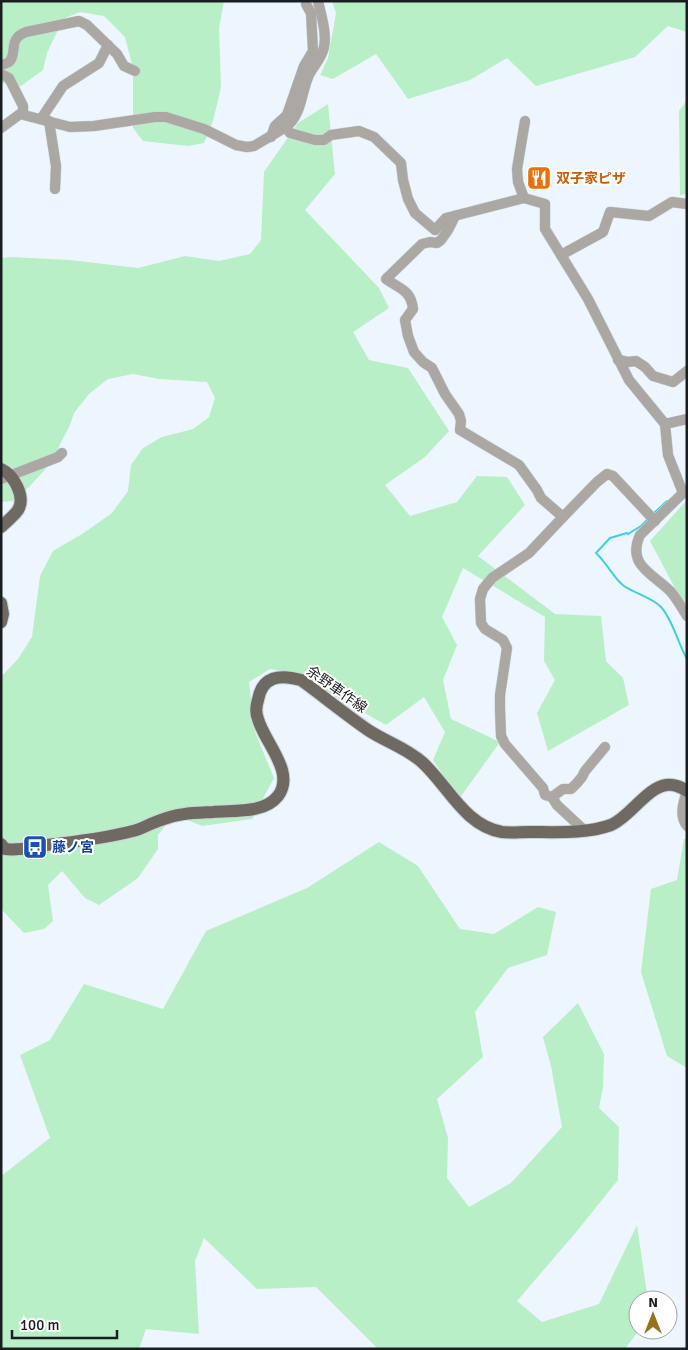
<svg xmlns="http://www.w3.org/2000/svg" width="688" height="1350" font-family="Signika,'Noto Sans JP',sans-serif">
<rect width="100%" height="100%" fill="#edf6fe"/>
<g fill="#b8efc6">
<polygon points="1,1 224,1 219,28 221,87 213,121 204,143 188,146 143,141 133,128 133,68 125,37 104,16 80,12 65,18 57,32 47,53 43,70 21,86 2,83"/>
<polygon points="332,1 687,1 687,32 668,26 635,57 536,86 507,58 470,80 408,99 376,54 333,79 320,75 328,58 336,13"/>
<polygon points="687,100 687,194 680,195 679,111"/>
<polygon points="328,104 335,174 305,210 379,288 389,308 353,332 369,360 408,368 449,431 425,457 385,485 410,516 457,502 477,476 507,477 525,505 478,556 555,614 601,616 606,661 623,678 629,705 548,751 537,713 555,680 544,661 545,617 463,568 442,617 457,645 443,680 451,719 500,742 459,799 433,760 445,732 424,697 386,725 294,673 270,669 249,682 255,732 274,778 252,819 202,826 174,814 158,835 158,849 138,878 99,905 85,898 62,871 48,885 53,921 44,929 24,933 1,909 1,677 18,659 32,637 40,576 53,551 82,534 112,513 128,491 131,465 143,448 162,437 193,429 209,417 215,398 207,382 159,379 133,374 108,379 89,394 74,413 70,425 50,464 30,486 13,501 1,502 1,258 12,257 70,260 138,268 185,256 219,261 250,254 261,240 264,172 298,123"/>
<polygon points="687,500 687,605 676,590 650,541"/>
<polygon points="684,839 687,839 687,1068 667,1056 641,972 651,889 677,880"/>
<polygon points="379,842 418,866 460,929 494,934 538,907 556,912 547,955 508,968 475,1012 483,1057 437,1099 448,1138 447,1178 469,1207 511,1183 562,1127 551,1066 543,1037 578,1003 604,1054 603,1087 599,1108 619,1127 618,1180 577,1231 517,1301 542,1322 599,1304 637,1225 648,1300 638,1300 638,1330 639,1330 625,1349 378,1349 316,1287 257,1289 204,1238 195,1261 199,1334 146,1329 139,1349 1,1349 1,1176 50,1138 20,1055 50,1040 84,984 163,1009 206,931 307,888"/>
</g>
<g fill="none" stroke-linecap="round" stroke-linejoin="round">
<g stroke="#3dd2e2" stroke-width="2">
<polyline points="654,513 667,501"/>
<path d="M649 518 641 526 628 534 627 533 610 538 596 553C607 563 614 579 624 586 634 593 653 598 661 607 673 620 678 644 687 659"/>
</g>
<defs>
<g id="minor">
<path d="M1 65C2 65 8 63 9 62 18 54 7 39 26 32L79 21 87 25 117 54 124 66 135 71"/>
<polyline points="1,74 9,78 23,106 23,114"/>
<polyline points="41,119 63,86 99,63 108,45"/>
<polyline points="49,121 56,166 55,189"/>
<polyline points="286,127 290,133 315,140 324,140 331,135 359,131 374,137 401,163 403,180 408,199 415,213 435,230 446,218 524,198 545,204 545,229 588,299 629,380 665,424 668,455 683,493"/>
<path d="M1 128 20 114 70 127 94 126 155 117H166L204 129 236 145 247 147 254 146 286 127C302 115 301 92 309 75 314 65 322 58 324 47 327 33 321 15 318 1"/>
<polyline points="271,137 275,126 287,115 304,66 313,51 311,13 306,4"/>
<polyline points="524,198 518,182 517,169 525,121"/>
<path d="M455 216 448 230 441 240 437 243 430 242 422 244 386 279C400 289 411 290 413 309L405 320 408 336 414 352 423 362 432 368 445 394 459 414 461 421 460 430 519 465 537 490 541 498 563 517 597 482 607 474 613 476 655 521"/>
<polyline points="561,255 603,232 610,212 649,216 672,202 687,204"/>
<polyline points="618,360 628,362 636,361 645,367 653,376 673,382 687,371"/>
<polyline points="665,424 687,419"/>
<polyline points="1,479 58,457 62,453"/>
<path d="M687 492 683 493 640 535C626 566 654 574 671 592 677 599 682 608 687 616"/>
<polyline points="563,517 529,553 492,578 483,589 480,599 481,623 485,629 503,640 507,648 500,695 500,709 501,736 505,744 543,788 545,795 552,797 557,805 585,831"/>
<path d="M687 791C683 803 679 816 687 826"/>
<polyline points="552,797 563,789 571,789 577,783 582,777 585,771 605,747"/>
</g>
<g id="major">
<path d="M1 469C14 475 26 497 18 510 14 516 6 522 1 527"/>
<polyline points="1,603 3,614 1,622"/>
<path d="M1 844 5 849C19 851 32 847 46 845 75 842 105 838 133 831 142 829 151 823 161 820 178 813 195 813 213 812 233 810 264 814 278 796 296 772 264 742 258 719 256 714 256 706 258 700 262 676 280 674 301 680 323 696 345 714 368 730 386 742 407 748 423 763 448 786 465 826 502 832 510 833 520 832 529 832 555 832 586 834 611 825 633 816 652 777 677 786 680 787 684 789 687 791"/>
</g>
</defs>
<use href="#minor" stroke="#cbd3db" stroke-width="11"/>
<use href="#major" stroke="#cbd3db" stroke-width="14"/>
<use href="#minor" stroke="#aba8a4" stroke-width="10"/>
<use href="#major" stroke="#6e6a62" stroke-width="12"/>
</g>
<defs>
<symbol id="restaurant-square" viewBox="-11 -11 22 22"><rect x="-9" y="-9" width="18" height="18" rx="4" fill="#e8710a" stroke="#fff"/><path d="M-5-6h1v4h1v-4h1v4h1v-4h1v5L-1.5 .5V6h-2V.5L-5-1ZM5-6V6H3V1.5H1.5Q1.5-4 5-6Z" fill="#fff"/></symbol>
<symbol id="bus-square" viewBox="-11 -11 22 22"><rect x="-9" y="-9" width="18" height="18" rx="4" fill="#1a4fb4" stroke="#fff"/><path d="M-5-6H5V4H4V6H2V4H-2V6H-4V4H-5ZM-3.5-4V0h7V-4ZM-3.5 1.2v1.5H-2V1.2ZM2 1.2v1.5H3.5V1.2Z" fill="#fff"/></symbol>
</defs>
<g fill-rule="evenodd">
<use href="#restaurant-square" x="525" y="164" width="28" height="28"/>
<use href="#bus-square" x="21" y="833" width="28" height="28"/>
</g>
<g text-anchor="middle" stroke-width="4" stroke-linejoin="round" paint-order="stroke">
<g font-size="14" font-weight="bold" fill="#c56008" stroke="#fff" text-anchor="start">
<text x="556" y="183">双子家ピザ</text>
</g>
<g font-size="14" fill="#1b1e21" stroke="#fff">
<text transform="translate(337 689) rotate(35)" y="5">余野車作線</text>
</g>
<g font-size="14" font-weight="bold" fill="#164399" stroke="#fff" text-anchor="start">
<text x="52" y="852">藤ノ宮</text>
</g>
</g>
<rect width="688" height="1350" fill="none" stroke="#1b1e21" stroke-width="5"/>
<g transform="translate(653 1315)"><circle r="24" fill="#ffffff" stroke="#a4a5a6"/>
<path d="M0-4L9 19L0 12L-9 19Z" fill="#97711c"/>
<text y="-8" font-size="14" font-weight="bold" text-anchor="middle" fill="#1b1e21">N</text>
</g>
<path d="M12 1330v8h105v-8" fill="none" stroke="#1b1e21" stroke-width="2.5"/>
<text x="20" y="1330" font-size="15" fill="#1b1e21" stroke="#ffffff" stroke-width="4" paint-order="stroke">100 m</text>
</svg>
